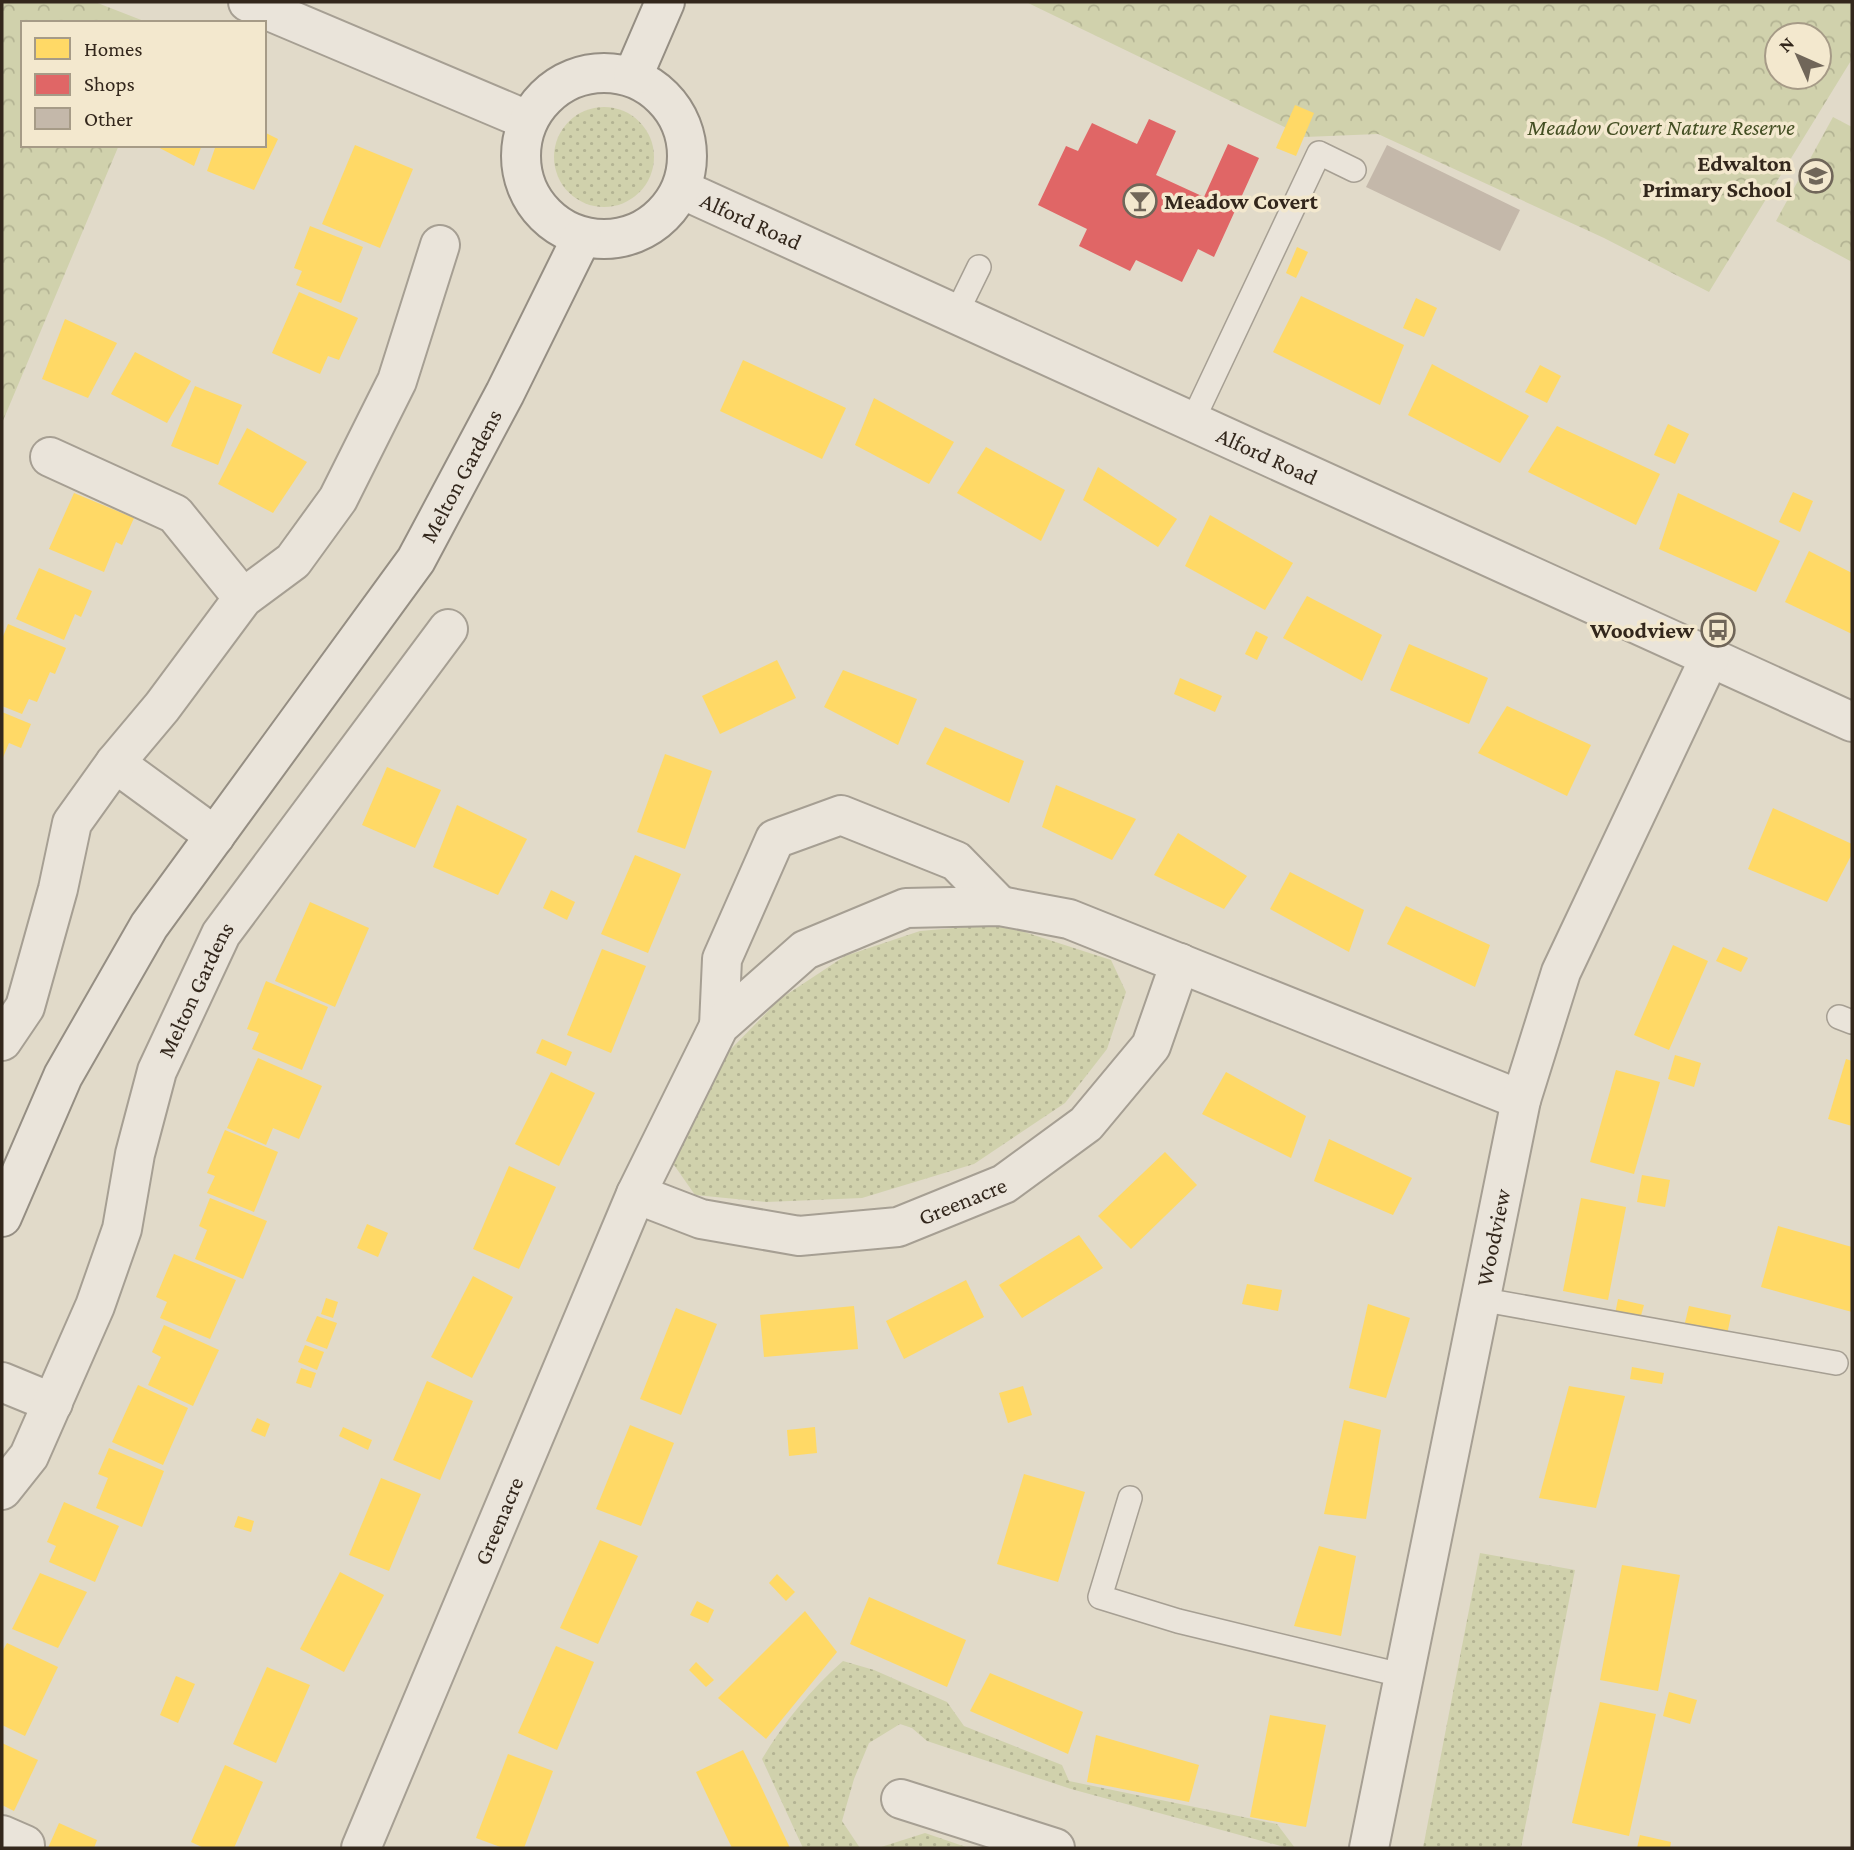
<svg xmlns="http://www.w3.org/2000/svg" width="1854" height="1850" font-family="'Crimson Pro',serif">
<defs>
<pattern id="grass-dots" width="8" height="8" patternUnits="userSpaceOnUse" patternTransform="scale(1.75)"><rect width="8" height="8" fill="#d0d1ac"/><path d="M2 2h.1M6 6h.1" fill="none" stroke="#b3b393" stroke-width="1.8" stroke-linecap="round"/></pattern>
<pattern id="forest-crowns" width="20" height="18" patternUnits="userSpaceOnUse" patternTransform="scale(1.75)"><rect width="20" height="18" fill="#d0d1ac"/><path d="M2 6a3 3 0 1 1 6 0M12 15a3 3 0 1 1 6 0" fill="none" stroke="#b3b393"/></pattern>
</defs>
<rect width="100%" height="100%" fill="#e1dac9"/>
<g fill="url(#grass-dots)">
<circle cx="604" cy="157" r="50"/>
<polygon points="1000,924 1111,960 1126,992 1107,1049 1065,1103 974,1164 862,1198 766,1202 695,1195 672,1162 730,1050 780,999 845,956 920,931"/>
<polygon points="1480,1553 1575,1570 1521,1848 1423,1848"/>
<path d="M843 1661 874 1670 947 1702 964 1726 1062 1765 1069 1781 1277 1824 1295 1848H1288L1071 1789 927 1741 912 1728 900 1724 869 1743 854 1779 842 1821 860 1848H803L762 1759C784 1722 811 1689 843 1661Z"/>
<polygon points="925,1833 969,1848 878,1848"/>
</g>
<g fill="url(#forest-crowns)" fill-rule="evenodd">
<polygon points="2,2 95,2 149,23 23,23 23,145 119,145 2,423"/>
<path d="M1026 2H1852V59L1709 292 1604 238 1378 134 1305 137ZM1777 35H1819V77H1777Z"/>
<polygon points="1833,117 1852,127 1852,262 1776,221"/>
</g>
<g fill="#ffd966">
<polygon points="1295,105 1314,113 1296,156 1276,148"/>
<polygon points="264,132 278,139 254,190 207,171 216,145 264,145"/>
<polygon points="154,145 202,145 194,166"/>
<polygon points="355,145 413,169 380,248 322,224"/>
<polygon points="310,226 363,247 341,303 296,285 302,271 294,268"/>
<polygon points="1297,247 1308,252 1296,278 1286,273"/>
<polygon points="299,292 358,318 339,360 328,356 320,374 272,353"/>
<polygon points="1301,296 1404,345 1380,405 1273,352"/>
<polygon points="1416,298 1437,308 1424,337 1403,328"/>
<polygon points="65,319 117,343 88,398 42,379"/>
<polygon points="135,352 191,381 167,423 111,394"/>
<polygon points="743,360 846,408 822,459 720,411"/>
<polygon points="1432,364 1529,416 1500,463 1408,415"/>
<polygon points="1540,365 1561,376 1547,403 1525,392"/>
<polygon points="195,386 242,405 218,465 171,446"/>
<polygon points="874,398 954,442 929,484 855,445"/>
<polygon points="1668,424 1689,434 1675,464 1654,455"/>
<polygon points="1557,426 1660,474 1636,525 1528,472"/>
<polygon points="247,428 307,462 273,513 218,484"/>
<polygon points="986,447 1065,490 1041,541 957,493"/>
<polygon points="1098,467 1177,519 1158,547 1083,500"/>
<polygon points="1793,492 1813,501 1800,532 1779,522"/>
<polygon points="74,493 134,518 122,545 116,542 104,572 49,549"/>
<polygon points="1678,493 1780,541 1756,592 1659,549"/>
<polygon points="1210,515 1293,563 1265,610 1185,566"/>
<polygon points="1809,551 1852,573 1852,634 1785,602"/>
<polygon points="39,568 92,591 81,617 75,614 64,640 16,619"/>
<polygon points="1307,596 1382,635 1362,681 1283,638"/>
<polygon points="8,624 66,648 55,674 50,672 37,702 29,699 22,714 2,706 2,639"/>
<polygon points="1256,631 1268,637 1257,660 1245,654"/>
<polygon points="1409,644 1488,678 1469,724 1390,690"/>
<polygon points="777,660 796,698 720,734 702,696"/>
<polygon points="843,670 917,699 898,745 824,707"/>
<polygon points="1180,678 1222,696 1215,712 1174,694"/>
<polygon points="1507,706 1591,745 1567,796 1478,753"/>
<polygon points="2,712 31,724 21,748 9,743 2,760"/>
<polygon points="945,727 1024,761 1009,803 926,764"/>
<polygon points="665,754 712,771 685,849 637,832"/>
<polygon points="387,767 441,790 415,848 362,825"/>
<polygon points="1056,785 1136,819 1112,860 1042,827"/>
<polygon points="457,805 527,839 498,895 433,867"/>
<polygon points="1773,808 1852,844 1852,854 1827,902 1748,869"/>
<polygon points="1178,833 1247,876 1224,909 1154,875"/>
<polygon points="635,855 681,874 648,953 601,934"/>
<polygon points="1290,872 1364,910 1349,952 1270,909"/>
<polygon points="551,890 575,902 567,920 543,908"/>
<polygon points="310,902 369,928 335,1007 275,981"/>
<polygon points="1406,906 1490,945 1475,987 1387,944"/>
<polygon points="1673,945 1708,961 1669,1050 1634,1035"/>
<polygon points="1723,947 1748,958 1741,972 1716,961"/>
<polygon points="602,949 646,966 611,1053 567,1035"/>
<polygon points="266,981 328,1007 302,1070 252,1049 259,1033 247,1029"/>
<polygon points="542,1039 572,1052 566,1066 536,1053"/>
<polygon points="1675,1055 1701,1063 1694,1087 1668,1079"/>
<polygon points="258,1058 322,1086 299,1139 273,1128 266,1145 227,1128"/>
<polygon points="1846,1059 1852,1061 1852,1126 1828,1119"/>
<polygon points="1616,1070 1660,1082 1634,1174 1590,1162"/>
<polygon points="551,1072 595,1093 559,1166 515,1144"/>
<polygon points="1226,1072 1306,1116 1291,1158 1202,1114"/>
<polygon points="225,1130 278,1152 254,1212 207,1193 215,1176 207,1173"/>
<polygon points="1329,1139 1412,1178 1393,1215 1314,1181"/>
<polygon points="1165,1152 1197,1185 1131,1249 1098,1216"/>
<polygon points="509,1166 556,1187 519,1269 473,1249"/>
<polygon points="1642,1175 1670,1180 1665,1207 1637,1202"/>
<polygon points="210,1198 267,1221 243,1279 195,1259 207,1230 199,1226"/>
<polygon points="1581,1198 1626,1207 1608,1300 1563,1291"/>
<polygon points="367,1224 388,1233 378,1257 357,1248"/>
<polygon points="1778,1226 1852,1247 1852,1312 1761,1287"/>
<polygon points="1079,1235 1103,1268 1022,1318 999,1285"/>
<polygon points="174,1254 236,1280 210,1339 160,1318 167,1302 156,1297"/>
<polygon points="473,1276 513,1297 472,1378 431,1357"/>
<polygon points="966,1280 984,1317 904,1359 886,1321"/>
<polygon points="1247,1284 1282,1290 1278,1311 1242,1304"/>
<polygon points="326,1298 338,1302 333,1318 321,1314"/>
<polygon points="1618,1299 1644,1305 1640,1319 1615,1314"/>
<polygon points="1368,1304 1410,1318 1386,1398 1349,1388"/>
<polygon points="854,1306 858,1349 764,1357 760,1315"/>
<polygon points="1689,1306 1731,1315 1726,1340 1683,1331"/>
<polygon points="676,1308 717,1324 681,1415 640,1399"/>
<polygon points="317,1316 337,1323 327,1349 306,1341"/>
<polygon points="164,1325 219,1350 193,1406 148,1385 161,1357 152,1352"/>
<polygon points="305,1345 324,1352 317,1370 298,1362"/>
<polygon points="1632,1367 1664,1373 1662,1384 1630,1379"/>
<polygon points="301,1368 316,1373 311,1388 296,1383"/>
<polygon points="427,1381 473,1401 440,1480 393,1460"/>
<polygon points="138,1385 188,1408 163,1465 112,1442"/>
<polygon points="1023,1386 1032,1415 1008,1423 999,1393"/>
<polygon points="1569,1386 1625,1396 1596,1508 1539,1498"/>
<polygon points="257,1418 270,1424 265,1437 251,1431"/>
<polygon points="1344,1420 1381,1430 1366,1519 1324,1514"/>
<polygon points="630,1425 674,1443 641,1526 596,1509"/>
<polygon points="343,1427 372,1440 368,1450 339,1436"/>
<polygon points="815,1427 817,1453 789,1456 787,1430"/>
<polygon points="109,1448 164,1471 142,1527 96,1508 108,1478 98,1474"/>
<polygon points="1024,1474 1085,1492 1058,1582 997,1564"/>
<polygon points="381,1478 421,1494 389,1571 349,1555"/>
<polygon points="64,1502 119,1526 95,1582 49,1562 56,1546 47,1542"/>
<polygon points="238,1516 254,1521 251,1532 234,1527"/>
<polygon points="600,1540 638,1556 598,1644 560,1628"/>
<polygon points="1319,1546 1356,1556 1341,1636 1294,1626"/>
<polygon points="1622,1565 1680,1575 1658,1691 1600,1680"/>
<polygon points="340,1572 384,1595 344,1672 300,1649"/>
<polygon points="40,1573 87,1592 58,1648 12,1629"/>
<polygon points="777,1574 795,1592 786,1601 769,1583"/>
<polygon points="869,1597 966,1640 947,1687 850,1644"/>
<polygon points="697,1601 714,1610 708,1623 690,1615"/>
<polygon points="805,1611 837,1652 766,1739 718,1698"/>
<polygon points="7,1643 58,1667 25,1736 2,1725 2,1652"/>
<polygon points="556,1646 594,1662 557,1750 518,1733"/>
<polygon points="696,1662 714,1680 706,1687 689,1670"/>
<polygon points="267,1667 310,1685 276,1763 233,1744"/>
<polygon points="990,1673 1083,1712 1068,1754 970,1711"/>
<polygon points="176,1676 195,1684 178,1723 160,1715"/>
<polygon points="1669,1692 1697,1700 1690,1724 1663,1716"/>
<polygon points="1600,1702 1656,1714 1629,1836 1572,1823"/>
<polygon points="1270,1715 1326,1725 1306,1827 1250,1817"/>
<polygon points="1096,1735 1199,1765 1189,1802 1087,1782"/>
<polygon points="2,1743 38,1760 14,1811 2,1805"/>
<polygon points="743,1750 757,1778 790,1848 732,1848 696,1772"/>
<polygon points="508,1754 553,1771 524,1848 503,1848 476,1838"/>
<polygon points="225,1765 263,1782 234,1848 204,1848 191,1842"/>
<polygon points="59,1823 97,1840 94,1848 48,1848"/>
<polygon points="1640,1835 1671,1842 1670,1848 1637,1848"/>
</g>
<polygon fill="#e06666" points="1149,119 1176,131 1156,175 1204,197 1228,144 1259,158 1214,257 1198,249 1182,282 1136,260 1130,271 1079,246 1087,229 1038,205 1066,146 1078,151 1092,123 1137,144"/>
<polygon fill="#c4b8aa" points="1387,145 1520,210 1500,251 1366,187"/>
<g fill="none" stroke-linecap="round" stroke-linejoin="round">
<defs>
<g id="lane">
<polyline points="956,314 979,267"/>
<polyline points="1192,422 1319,153 1354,170"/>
<polyline points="1839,1017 1852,1022"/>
<polyline points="1479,1299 1836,1363"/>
<polyline points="1130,1498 1100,1597 1178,1621 1405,1676"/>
</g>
<g id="street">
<polyline points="248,2 527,120"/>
<path id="s1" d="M681 189 1852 722"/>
<polyline points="50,457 175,514 243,598"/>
<polyline points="115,763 215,836"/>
<polyline points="719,1026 722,959 775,839 841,815 956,861 1000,906"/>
<polyline points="2,1041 25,1007 58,889 72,823 115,763 162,707 243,598 293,561 338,499 397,381 440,245"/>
<path id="s2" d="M636 1194 701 1219 799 1236 898 1227 1004 1184 1086 1124 1151 1046 1180 963"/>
<polyline points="2,1382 53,1403"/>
<path id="s3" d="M2 1490 29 1456 95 1306 122 1229 135 1154 157 1071 221 934 448 629"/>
<polyline points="901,1799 1055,1848"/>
<polyline points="2,1835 25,1845"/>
<path id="s4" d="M361 1848 636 1194 719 1026 805 950 906 908 1000 906 1069 919 1521 1100"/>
<path id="s5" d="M1369 1848 1521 1100 1561 972 1710 657"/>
</g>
<g id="secondary">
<circle cx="604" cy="156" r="83"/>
<polyline points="633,76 665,2"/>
<path id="s6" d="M2 1217 63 1076 149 926 416 560 505 393 582 237"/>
</g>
</defs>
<use href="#lane" stroke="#a69f93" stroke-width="26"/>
<use href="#street" stroke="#a69f93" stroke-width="42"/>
<use href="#secondary" stroke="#958e83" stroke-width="42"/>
<use href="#lane" stroke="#eae4da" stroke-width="23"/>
<use href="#street" stroke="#eae4da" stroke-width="38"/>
<use href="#secondary" stroke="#eae4da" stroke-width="38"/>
</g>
<defs>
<symbol id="school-ring" viewBox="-11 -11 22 22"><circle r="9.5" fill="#f3e8ce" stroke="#706659" stroke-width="1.5"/><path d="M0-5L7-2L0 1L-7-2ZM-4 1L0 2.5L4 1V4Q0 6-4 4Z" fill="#706659"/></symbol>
<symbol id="bar-ring" viewBox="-11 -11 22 22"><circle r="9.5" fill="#f3e8ce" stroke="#706659" stroke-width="1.5"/><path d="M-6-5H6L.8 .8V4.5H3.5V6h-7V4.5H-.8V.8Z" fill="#706659"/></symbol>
<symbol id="bus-ring" viewBox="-11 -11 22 22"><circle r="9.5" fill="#f3e8ce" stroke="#706659" stroke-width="1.5"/><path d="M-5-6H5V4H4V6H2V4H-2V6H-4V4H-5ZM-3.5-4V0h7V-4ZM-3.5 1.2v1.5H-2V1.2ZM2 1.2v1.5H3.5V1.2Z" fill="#706659"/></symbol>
</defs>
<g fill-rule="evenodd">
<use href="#school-ring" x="1797" y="157" width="38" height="38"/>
<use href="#bar-ring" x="1121" y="182" width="38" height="38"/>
<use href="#bus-ring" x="1699" y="611" width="38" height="38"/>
</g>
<g text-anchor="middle" stroke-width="7" stroke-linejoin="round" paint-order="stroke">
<g font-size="23" font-style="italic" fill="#444f23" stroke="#f3e8ce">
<text x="1661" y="135">Meadow Covert Nature Reserve</text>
</g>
<g font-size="23" font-weight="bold" fill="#33271c" stroke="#f3e8ce" text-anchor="end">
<text x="1792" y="171">Edwalton<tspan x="1792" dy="26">Primary School</tspan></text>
<text x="1164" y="209" text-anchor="start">Meadow Covert</text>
<text x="1694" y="638">Woodview</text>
</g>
<g font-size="23" fill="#33271c" stroke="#f3e8ce">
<text dy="8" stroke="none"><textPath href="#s1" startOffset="77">Alford Road</textPath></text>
<text dy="8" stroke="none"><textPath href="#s1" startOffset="644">Alford Road</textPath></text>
<text dy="8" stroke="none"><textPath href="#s6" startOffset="875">Melton Gardens</textPath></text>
<text dy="8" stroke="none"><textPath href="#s3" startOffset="541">Melton Gardens</textPath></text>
<text dy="8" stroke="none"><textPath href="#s2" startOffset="338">Greenacre</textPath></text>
<text dy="8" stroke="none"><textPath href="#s5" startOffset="623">Woodview</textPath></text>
<text dy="8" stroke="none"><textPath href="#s4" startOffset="355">Greenacre</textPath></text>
</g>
</g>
<rect width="1854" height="1850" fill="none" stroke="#33271c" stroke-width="7"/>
<rect x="21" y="21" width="245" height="126" fill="#f3e8ce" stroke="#a69b87" stroke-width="2"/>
<rect x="35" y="38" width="35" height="21" fill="#ffd966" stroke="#a69b87" stroke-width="2"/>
<text x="84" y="56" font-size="21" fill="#33271c">Homes</text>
<rect x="35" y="74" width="35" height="21" fill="#e06666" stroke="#a69b87" stroke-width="2"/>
<text x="84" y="91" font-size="21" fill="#33271c">Shops</text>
<rect x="35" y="108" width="35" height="21" fill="#c4b8aa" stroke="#a69b87" stroke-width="2"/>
<text x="84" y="126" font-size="21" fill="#33271c">Other</text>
<g transform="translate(1798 56) rotate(315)"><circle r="33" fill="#f3e8ce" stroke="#a69b87" stroke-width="2"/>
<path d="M0-5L12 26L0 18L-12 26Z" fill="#706659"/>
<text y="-10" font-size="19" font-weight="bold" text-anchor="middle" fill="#33271c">N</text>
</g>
</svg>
